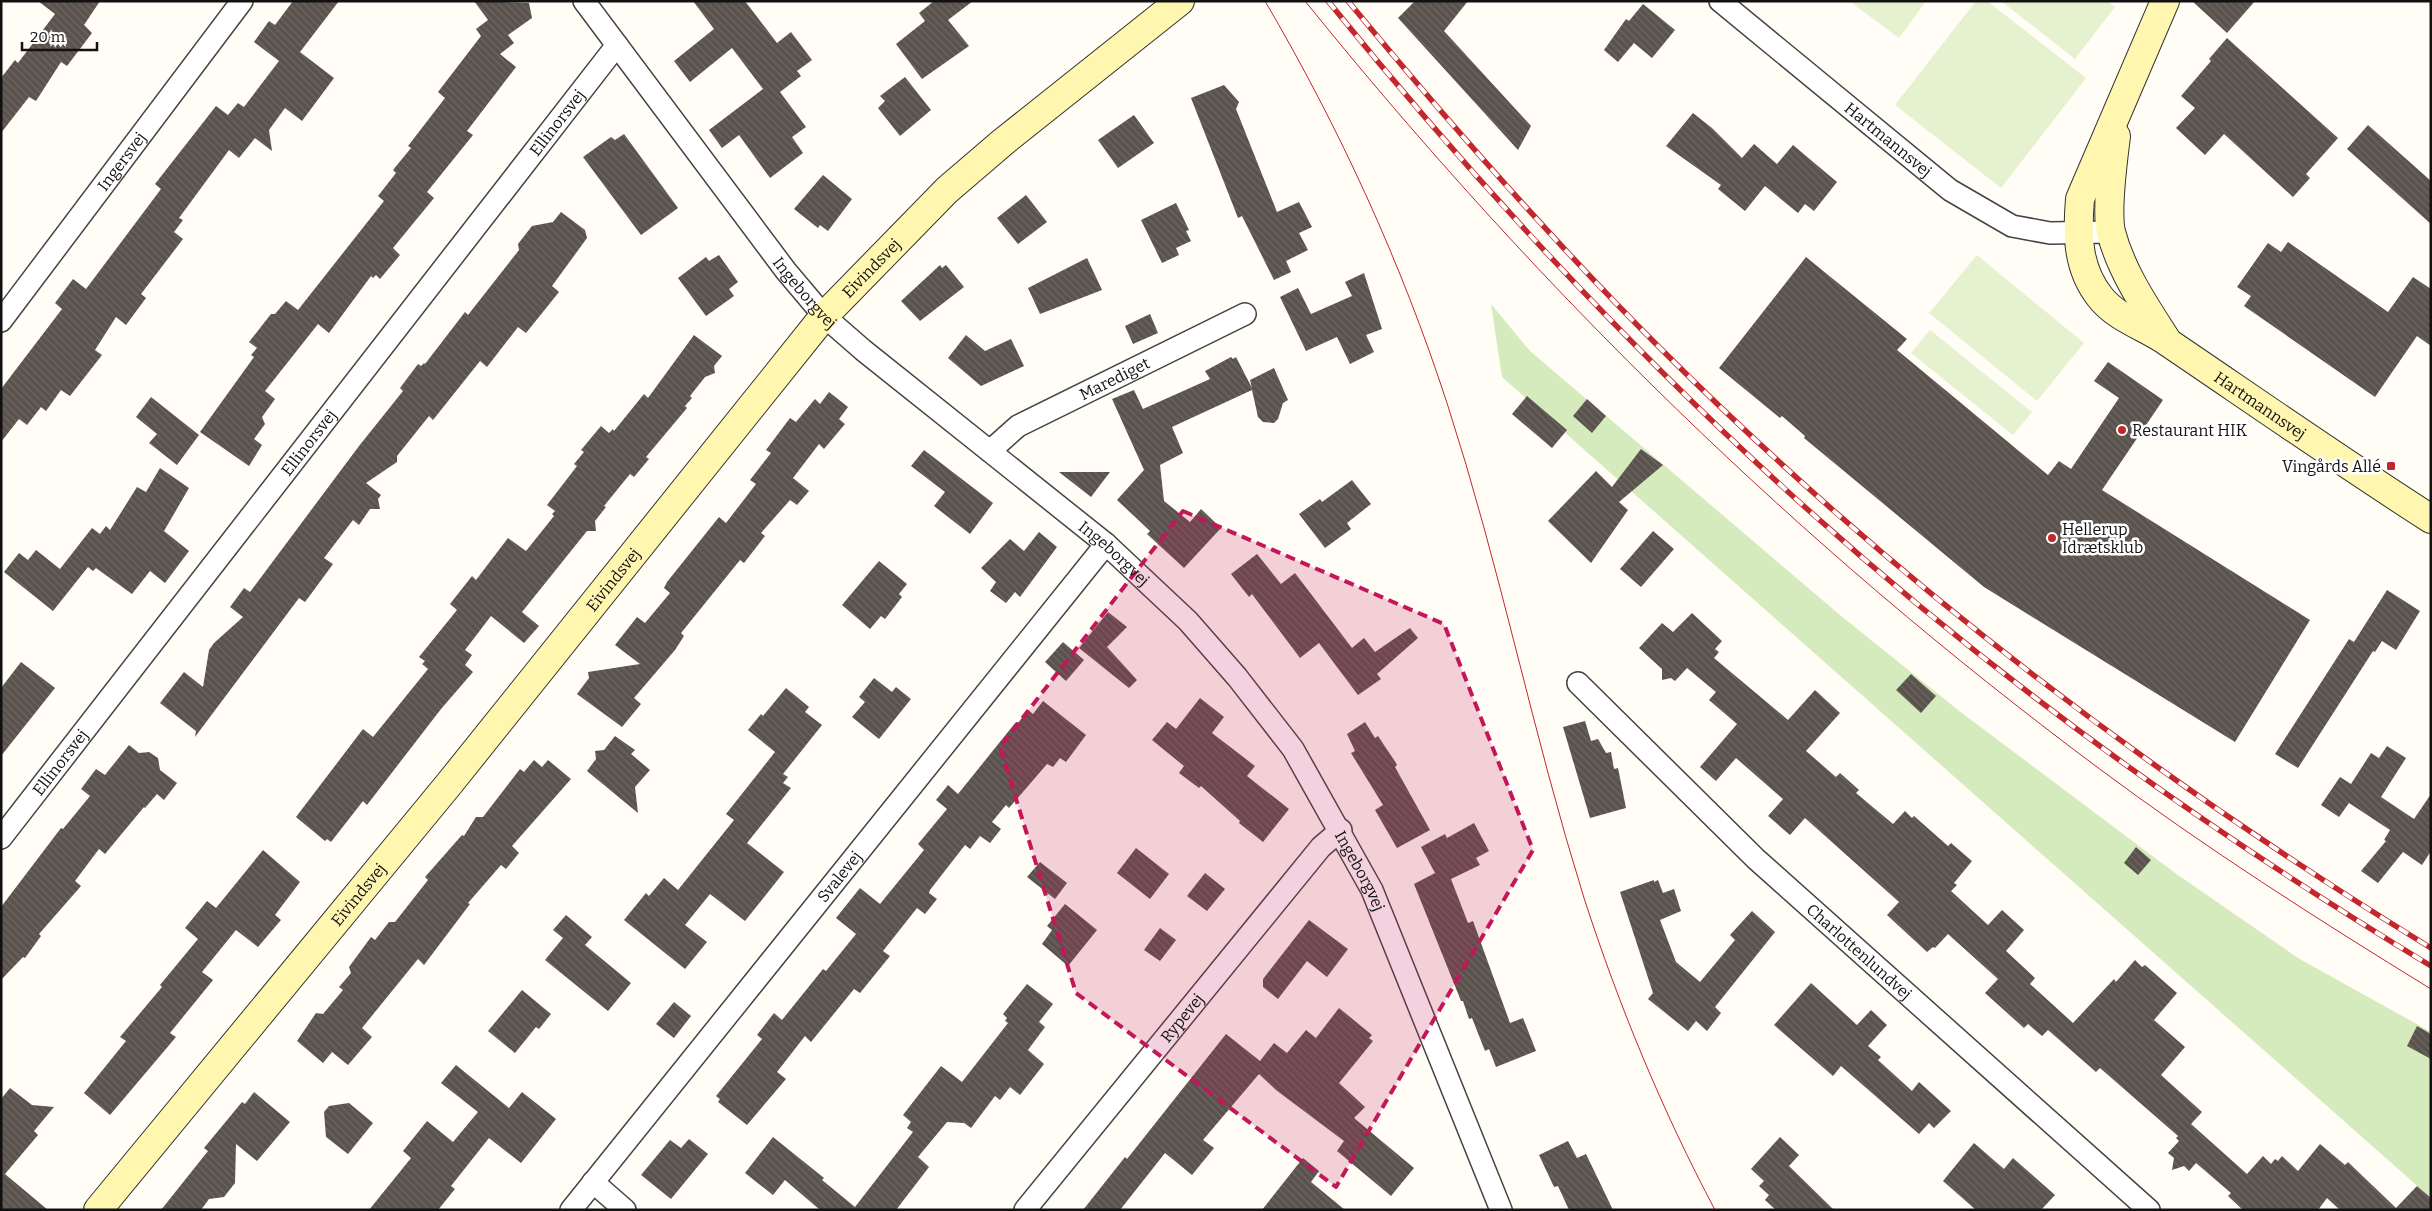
<svg xmlns="http://www.w3.org/2000/svg" width="2432" height="1211" font-family="Bitter,serif">
<defs>
<pattern id="building-back-hatch" width="6" height="6" patternUnits="userSpaceOnUse" patternTransform="scale(1.25)"><rect width="6" height="6" fill="#5a524d"/><path d="M-1 5l2 2M0 0l6 6M5-1l2 2" fill="none" stroke="#6d6662"/></pattern>
</defs>
<rect width="100%" height="100%" fill="#fffdf5"/>
<polygon fill="#d5ebbd" points="1491,304 1530,351 1840,615 1958,710 2175,873 2298,958 2431,1032 2431,1198 1502,377"/>
<g fill="#e6f2cf">
<polygon points="1849,1 1926,1 1899,38"/>
<polygon points="1976,1 1987,1 2086,78 2001,188 1895,105"/>
<polygon points="2001,1 2107,1 2115,7 2075,59"/>
<polygon points="1977,255 2084,343 2037,401 1929,313"/>
<polygon points="1930,330 2032,412 2013,435 1911,353"/>
</g>
<g fill="url(#building-back-hatch)">
<polygon points="38,1 100,1 84,25 92,33 67,66 61,62 36,101 29,97 1,133 1,78 15,60 18,63 55,14"/>
<polygon points="293,1 339,1 300,52 334,78 302,121 285,108 269,130 272,151 255,138 239,158 229,150 179,218 183,220 174,232 183,239 141,294 146,298 126,325 116,317 95,350 102,355 70,396 61,390 46,411 41,407 27,425 19,419 1,442 1,389 62,309 55,303 73,279 86,289 161,189 155,184 216,106 228,115 238,103 244,107 279,61 254,42 269,21 275,25"/>
<polygon points="474,1 529,3 532,18 508,35 514,43 500,54 516,67 467,131 473,135 427,192 434,198 393,248 400,255 380,279 376,275 373,278 371,276 329,333 318,324 265,391 275,399 262,417 265,424 254,439 262,445 249,466 200,432 254,357 251,355 257,348 249,342 271,314 275,314 286,301 298,310 384,201 378,196 396,173 393,170 411,148 408,146 445,98 438,92 481,36 476,29 488,20"/>
<polygon points="693,1 745,1 777,43 791,32 812,60 797,71 801,76 780,92 806,127 792,137 803,153 770,178 739,135 722,148 709,130 763,89 732,48 690,82 674,61 714,29"/>
<polygon points="934,1 973,1 948,20 969,46 922,79 896,44 925,21 919,13"/>
<polygon points="1415,1 1468,1 1444,31 1531,126 1518,150 1398,18"/>
<polygon points="2192,1 2255,1 2227,33"/>
<polygon points="1643,4 1675,30 1652,58 1634,43 1618,62 1604,50 1626,19 1629,21"/>
<polygon points="2227,38 2338,138 2306,174 2310,178 2293,197 2224,134 2205,155 2176,128 2195,108 2181,96 2211,61 2209,59"/>
<polygon points="905,77 931,110 900,136 878,108 885,101 880,96"/>
<polygon points="1224,85 1239,102 1236,109 1277,212 1299,202 1312,227 1299,233 1308,250 1286,261 1291,272 1274,280 1242,216 1238,218 1191,98"/>
<polygon points="1693,113 1712,128 1742,158 1754,144 1777,164 1793,145 1837,182 1814,211 1805,204 1798,213 1765,186 1745,211 1718,189 1721,185 1666,146"/>
<polygon points="1134,115 1154,143 1118,168 1098,140"/>
<polygon points="2368,125 2431,181 2431,224 2347,149"/>
<polygon points="624,134 678,208 641,235 583,157 611,137 615,140"/>
<polygon points="823,175 852,199 828,231 820,225 818,228 794,209"/>
<polygon points="1026,195 1047,222 1018,244 997,218"/>
<polygon points="1176,203 1189,230 1186,231 1191,241 1176,248 1179,255 1162,263 1141,220"/>
<polygon points="561,212 585,230 587,238 552,286 559,292 526,333 518,327 487,367 480,361 433,420 429,416 397,456 397,462 366,483 381,495 378,499 380,509 370,509 359,525 353,520 324,558 333,564 311,594 305,602 299,598 195,737 196,731 160,703 184,672 203,687 209,650 214,643 243,617 230,607 244,588 250,592 359,446 403,391 400,388 418,364 421,366 424,363 425,364 465,312 468,315 519,250 518,244 532,226 553,222"/>
<polygon points="2288,242 2388,312 2413,277 2431,289 2431,346 2417,336 2375,397 2244,306 2251,296 2237,287 2268,243 2281,252"/>
<polygon points="719,255 738,282 729,289 734,296 706,316 678,278 706,257 709,261"/>
<polygon points="1806,257 1907,339 1897,350 2048,475 2059,461 2071,469 2119,398 2094,381 2108,362 2163,400 2102,490 2310,620 2235,742 1984,587 1804,438 1805,436 1782,416 1780,418 1719,368"/>
<polygon points="1087,258 1102,290 1040,314 1028,288"/>
<polygon points="940,265 942,268 946,265 964,287 920,321 901,301"/>
<polygon points="1364,273 1382,329 1366,335 1374,352 1350,364 1337,337 1306,351 1280,297 1298,288 1311,314 1352,296 1345,282"/>
<polygon points="1150,314 1158,333 1133,344 1125,326"/>
<polygon points="694,335 722,356 714,366 715,373 705,377 690,396 692,398 685,406 687,408 646,457 649,459 634,477 630,474 604,506 606,507 595,521 596,531 587,531 522,612 539,626 524,643 491,616 465,650 472,655 465,665 473,672 441,709 367,805 363,801 331,842 327,839 325,841 296,817 363,729 373,737 428,669 422,664 425,661 419,657 457,610 450,604 472,576 476,580 508,538 526,551 554,516 552,514 555,511 547,505 577,466 574,464 584,452 581,450 601,426 609,433 613,429 614,431 644,394 648,398"/>
<polygon points="966,335 985,351 1011,339 1024,366 981,386 948,358"/>
<polygon points="1231,357 1233,359 1236,357 1252,388 1250,380 1274,368 1288,400 1283,403 1278,419 1274,423 1263,422 1258,417 1252,390 1172,427 1183,453 1160,465 1164,501 1190,522 1201,509 1221,528 1184,568 1147,534 1150,531 1117,500 1144,470 1112,399 1134,390 1143,409 1210,379 1205,371"/>
<polygon points="829,392 848,407 839,419 845,424 824,449 819,444 793,478 809,491 797,505 790,500 761,533 765,536 744,563 740,560 681,633 684,636 675,650 634,698 641,704 622,727 577,694 589,678 588,672 640,664 615,645 637,617 645,623 670,593 664,588 667,582 719,517 726,523 756,484 750,480 771,453 766,450 790,418 796,422 815,399 820,404"/>
<polygon points="1527,396 1567,430 1552,448 1512,414"/>
<polygon points="151,397 199,435 177,465 149,443 157,434 136,417"/>
<polygon points="1587,399 1606,416 1592,433 1573,416"/>
<polygon points="1641,449 1663,465 1619,502 1628,510 1591,563 1548,521 1596,471 1612,487"/>
<polygon points="924,450 993,503 970,534 934,506 945,492 911,466"/>
<polygon points="160,468 189,488 164,531 189,551 165,583 150,571 132,594 96,568 93,571 88,567 53,611 4,572 19,553 28,560 36,550 60,569 92,528 100,534 106,526 110,530 137,487 146,492"/>
<polygon points="1059,472 1110,472 1091,497"/>
<polygon points="1352,480 1371,504 1347,523 1351,529 1325,548 1299,514 1320,499 1322,502"/>
<polygon points="1653,531 1674,549 1641,587 1620,569"/>
<polygon points="1039,532 1057,547 1020,597 1015,592 1006,603 990,591 996,582 981,568 1010,539 1024,551"/>
<polygon points="1257,554 1281,584 1295,573 1352,648 1364,638 1375,652 1410,628 1418,638 1377,674 1381,679 1358,695 1319,643 1300,658 1252,594 1249,597 1231,574"/>
<polygon points="879,561 907,584 899,594 902,597 885,619 881,616 870,629 842,605"/>
<polygon points="2387,590 2420,611 2396,650 2382,641 2375,652 2373,651 2298,768 2275,754 2349,639 2354,642"/>
<polygon points="1108,612 1127,627 1107,647 1137,680 1129,688 1079,648"/>
<polygon points="1692,613 1722,641 1715,649 1719,652 1714,658 1788,720 1815,690 1840,713 1806,751 1836,777 1840,773 1859,790 1856,793 1893,824 1905,811 1912,818 1914,816 1948,846 1951,843 1972,861 1954,883 1957,885 1951,891 1988,925 2002,910 2024,930 2006,951 2035,978 2030,984 2073,1023 2114,979 2116,982 2135,960 2142,967 2145,965 2177,993 2154,1020 2185,1047 2161,1075 2202,1112 2191,1124 2247,1174 2263,1156 2271,1164 2275,1159 2278,1161 2282,1156 2298,1171 2320,1144 2345,1165 2348,1162 2396,1208 2417,1186 2431,1198 2431,1210 2340,1210 2327,1198 2318,1210 2243,1210 2228,1196 2231,1193 2196,1163 2189,1171 2184,1166 2172,1170 2174,1158 2168,1153 2179,1141 2176,1138 2178,1136 2100,1068 2096,1072 2048,1030 2042,1036 2028,1024 2024,1028 1985,993 1998,979 1948,934 1935,948 1933,947 1927,952 1887,915 1899,902 1805,818 1790,835 1768,816 1783,799 1736,758 1716,781 1700,767 1737,724 1709,700 1716,692 1687,668 1675,681 1671,678 1662,680 1662,669 1639,648 1662,623 1673,632"/>
<polygon points="1063,642 1084,660 1066,681 1045,662"/>
<polygon points="21,662 55,688 1,756 1,688"/>
<polygon points="1911,674 1936,696 1921,713 1896,690"/>
<polygon points="874,678 892,692 896,687 911,699 879,739 852,717 865,702 859,697"/>
<polygon points="786,688 809,707 805,712 822,725 783,774 788,777 783,783 791,788 747,843 784,872 745,921 710,894 685,925 707,942 685,969 624,920 646,893 649,896 664,878 678,890 734,820 726,814 775,752 748,730 761,714 763,716"/>
<polygon points="1200,698 1224,717 1212,733 1255,766 1247,776 1289,809 1263,842 1239,823 1240,821 1201,786 1199,788 1179,773 1184,766 1152,740 1167,722 1176,729"/>
<polygon points="1043,701 1086,735 1066,762 1060,758 1053,767 1047,764 1009,808 1006,805 992,822 1001,829 990,843 980,836 970,849 965,845 930,890 929,893 937,899 925,914 917,908 883,951 890,956 860,993 854,989 811,1042 805,1036 777,1072 786,1079 747,1125 718,1102 720,1099 716,1096 762,1039 757,1035 774,1013 782,1020 823,969 826,971 856,934 836,918 860,888 880,904 924,850 918,844 947,809 936,800 948,785 958,794 1016,722 1018,723 1028,710 1033,714"/>
<polygon points="1585,721 1591,741 1598,739 1606,753 1611,752 1614,769 1618,768 1626,808 1590,818 1563,727"/>
<polygon points="1365,722 1375,738 1378,736 1396,763 1397,765 1395,767 1430,830 1397,848 1375,810 1383,805 1351,753 1355,751 1347,734"/>
<polygon points="615,736 635,750 631,754 650,770 635,787 638,813 587,771 596,759 595,751 604,750"/>
<polygon points="129,745 139,753 149,752 158,758 160,770 177,783 164,800 157,794 145,808 144,807 105,854 99,849 75,881 81,886 39,934 41,936 25,958 23,957 1,980 1,907 61,828 63,829 90,796 81,789 96,769 105,775"/>
<polygon points="2387,746 2406,758 2381,797 2414,819 2431,794 2431,851 2422,865 2403,852 2378,883 2361,871 2386,841 2384,840 2390,830 2349,803 2339,817 2321,805 2340,777 2351,784 2371,753 2379,758"/>
<polygon points="534,760 542,767 548,760 571,779 512,846 519,853 506,869 501,865 468,903 470,904 424,965 418,959 362,1028 372,1037 348,1065 332,1052 323,1063 297,1041 316,1013 323,1014 343,990 339,987 351,973 349,967 371,937 375,940 389,922 395,922 428,880 425,877 462,835 464,836 476,817 483,817 520,769 524,772"/>
<polygon points="1474,823 1489,851 1476,858 1480,865 1451,879 1468,923 1473,921 1510,1023 1523,1018 1536,1051 1496,1067 1489,1049 1485,1051 1472,1018 1469,1019 1463,1001 1461,1001 1414,884 1435,873 1421,847 1445,834 1447,838"/>
<polygon points="2136,847 2151,860 2138,875 2124,863"/>
<polygon points="1136,848 1169,874 1150,899 1117,873"/>
<polygon points="263,850 300,882 275,915 281,920 258,947 236,930 202,972 213,980 170,1033 176,1037 110,1115 84,1093 126,1041 120,1037 162,987 160,985 198,939 185,928 207,901 216,908"/>
<polygon points="1040,862 1067,883 1055,899 1027,877"/>
<polygon points="1205,873 1225,889 1207,911 1187,896"/>
<polygon points="1654,880 1654,882 1658,880 1663,893 1674,889 1681,911 1660,920 1676,962 1700,982 1735,940 1730,935 1752,911 1775,932 1715,1007 1721,1013 1707,1031 1696,1021 1688,1031 1648,999 1653,993 1620,892"/>
<polygon points="1065,904 1097,930 1068,966 1042,944 1052,930 1047,926"/>
<polygon points="566,915 592,937 585,945 631,983 608,1011 545,960 563,938 553,930"/>
<polygon points="1309,920 1348,949 1327,977 1307,961 1278,999 1263,987 1263,979"/>
<polygon points="1160,928 1176,940 1160,961 1144,950"/>
<polygon points="1811,983 1857,1025 1871,1010 1887,1025 1868,1046 1881,1057 1878,1060 1912,1091 1919,1082 1951,1111 1934,1128 1929,1123 1919,1134 1841,1066 1833,1076 1774,1025"/>
<polygon points="1027,984 1053,1004 1039,1022 1045,1027 1028,1050 1044,1064 1020,1095 1010,1087 1000,1100 995,1096 971,1128 964,1123 947,1122 918,1157 929,1167 896,1210 820,1210 785,1180 773,1195 745,1173 773,1137 824,1178 822,1180 855,1207 913,1132 907,1128 911,1122 903,1115 941,1066 962,1082 1008,1023 1005,1021 1007,1018 1003,1014"/>
<polygon points="522,990 551,1014 539,1029 536,1027 515,1053 488,1031"/>
<polygon points="674,1002 691,1016 674,1038 656,1024"/>
<polygon points="1339,1008 1372,1035 1369,1038 1373,1041 1339,1083 1365,1107 1354,1118 1414,1168 1391,1196 1337,1151 1344,1141 1276,1090 1259,1074 1203,1140 1214,1148 1192,1175 1165,1153 1120,1210 1083,1210 1125,1157 1127,1159 1226,1034 1260,1061 1274,1043 1287,1053 1306,1030 1316,1038"/>
<polygon points="2417,1026 2431,1034 2431,1059 2407,1046"/>
<polygon points="456,1065 509,1108 522,1092 556,1119 521,1163 489,1138 451,1186 455,1189 438,1210 369,1210 411,1158 403,1151 427,1121 453,1142 478,1112 441,1083"/>
<polygon points="10,1088 32,1105 54,1107 34,1131 38,1135 5,1174 48,1210 1,1210 1,1099"/>
<polygon points="254,1092 290,1122 257,1161 236,1144 235,1183 224,1197 209,1199 201,1210 161,1210 208,1151 204,1148 242,1102 245,1104"/>
<polygon points="349,1103 373,1123 348,1154 326,1137 324,1112 329,1106"/>
<polygon points="1780,1137 1799,1155 1789,1166 1834,1210 1776,1210 1765,1200 1769,1195 1759,1186 1764,1181 1751,1169"/>
<polygon points="689,1139 708,1154 671,1199 641,1175 670,1140 681,1148"/>
<polygon points="1568,1141 1577,1158 1586,1154 1613,1210 1569,1210 1558,1186 1554,1187 1539,1155"/>
<polygon points="1974,1143 2004,1169 2013,1158 2055,1195 2041,1210 1976,1210 1943,1181"/>
<polygon points="1303,1158 1319,1171 1311,1182 1345,1210 1262,1210"/>
</g>
<g fill="none" stroke-linecap="round" stroke-linejoin="round">
<defs>
<g id="street">
<path id="s1" d="M584 1 786 271 824 316 863 350 1106 544 1188 621 1237 677 1293 749 1372 890 1501 1210"/>
<path id="s2" d="M1720 1 1950 190 2012 226 2050 233 2111 232"/>
<path id="s3" d="M1 321 242 1"/>
<path id="s4" d="M990 451 1018 426 1245 314"/>
<path id="s5" d="M1578 683 1756 859 2149 1210"/>
<path id="s6" d="M1 838 617 45"/>
<polyline points="593,1182 625,1210"/>
<path id="s7" d="M571 1210 1106 544"/>
<path id="s8" d="M1025 1210 1321 847 1341 830"/>
</g>
<g id="secondary">
<path id="s9" d="M2165 1 2080 199C2077 234 2077 268 2100 297 2117 319 2147 327 2169 343 2256 402 2342 462 2431 519"/>
<path d="M2116 136C2113 161 2106 209 2111 232 2121 271 2145 306 2166 339"/>
<path id="s10" d="M98 1210 449 784 824 316 947 190 1003 142 1180 1"/>
</g>
</defs>
<use href="#street" stroke="#444" stroke-width="24"/>
<use href="#secondary" stroke="#333" stroke-width="30"/>
<use href="#street" stroke="#fff" stroke-width="21"/>
<use href="#secondary" stroke="#fff6b0" stroke-width="28"/>
<g stroke="#c4262e" stroke-width="1">
<path d="M1265 1C1340 129 1401 262 1447 403 1500 566 1533 735 1584 898 1619 1006 1662 1110 1715 1210"/>
<path d="M1305 1C1539 291 1798 544 2097 767 2204 847 2317 919 2431 989"/>
</g>
<defs>
<g id="rail">
<path d="M1328 1C1536 258 1770 496 2033 696 2161 794 2294 883 2431 966"/>
<path d="M1348 1C1447 121 1549 237 1659 347 1891 579 2152 777 2431 948"/>
</g>
</defs>
<use href="#rail" stroke="#c4262e" stroke-width="5.5"/>
<use href="#rail" stroke="#fff" stroke-width="4" stroke-dasharray="11" stroke-linecap="butt"/>
</g>
<path fill="#c2185b" fill-opacity="0.2" stroke="#c2185b" stroke-width="4" stroke-dasharray="10 6" stroke-linejoin="round" d="M1183 511 1444 624 1533 850 1336 1187 1076 993 1000 747Z"/>
<g fill="#c4262e" stroke="#fff" stroke-width="2">
<circle cx="2122" cy="430" r="5"/>
<rect x="2386" y="461" width="10" height="10" rx="2.5"/>
<circle cx="2052" cy="538" r="5"/>
</g>
<g text-anchor="middle" stroke-width="5" stroke-linejoin="round" paint-order="stroke">
<g font-size="16" fill="#111" stroke="#fff">
<text dy="6" stroke="none"><textPath href="#s6" startOffset="906">Ellinorsvej</textPath></text>
<text dy="6" stroke="none"><textPath href="#s2" startOffset="218">Hartmannsvej</textPath></text>
<text dy="6" stroke="none"><textPath href="#s3" startOffset="200">Ingersvej</textPath></text>
<text dy="6" stroke="none"><textPath href="#s10" startOffset="1219">Eivindsvej</textPath></text>
<text dy="6" stroke="none"><textPath href="#s1" startOffset="366">Ingeborgvej</textPath></text>
<text dy="6" stroke="none"><textPath href="#s4" startOffset="145">Marediget</textPath></text>
<text dy="6" stroke="none"><textPath href="#s9" startOffset="512">Hartmannsvej</textPath></text>
<text dy="6" stroke="none"><textPath href="#s6" startOffset="501">Ellinorsvej</textPath></text>
<text dy="6" stroke="none"><textPath href="#s1" startOffset="771">Ingeborgvej</textPath></text>
<text dy="6" stroke="none"><textPath href="#s10" startOffset="814">Eivindsvej</textPath></text>
<text dy="6" stroke="none"><textPath href="#s6" startOffset="96">Ellinorsvej</textPath></text>
<text dy="6" stroke="none"><textPath href="#s1" startOffset="1176">Ingeborgvej</textPath></text>
<text dy="6" stroke="none"><textPath href="#s7" startOffset="428">Svalevej</textPath></text>
<text dy="6" stroke="none"><textPath href="#s10" startOffset="409">Eivindsvej</textPath></text>
<text dy="6" stroke="none"><textPath href="#s5" startOffset="389">Charlottenlundvej</textPath></text>
<text dy="6" stroke="none"><textPath href="#s8" startOffset="248">Rypevej</textPath></text>
</g>
<g font-size="16" fill="#111" stroke="#fff" text-anchor="start">
<text x="2132" y="436">Restaurant HIK</text>
<text x="2381" y="472" text-anchor="end">Vingårds Allé</text>
<text x="2062" y="535">Hellerup<tspan x="2062" dy="18">Idrætsklub</tspan></text>
</g>
</g>
<rect width="2432" height="1211" fill="none" stroke="#111111" stroke-width="5"/>
<path d="M22 42v8h75v-8" fill="none" stroke="#111111" stroke-width="2.5"/>
<text x="30" y="42" font-size="15" fill="#111111" stroke="#ffffff" stroke-width="4" paint-order="stroke">20 m</text>
</svg>
